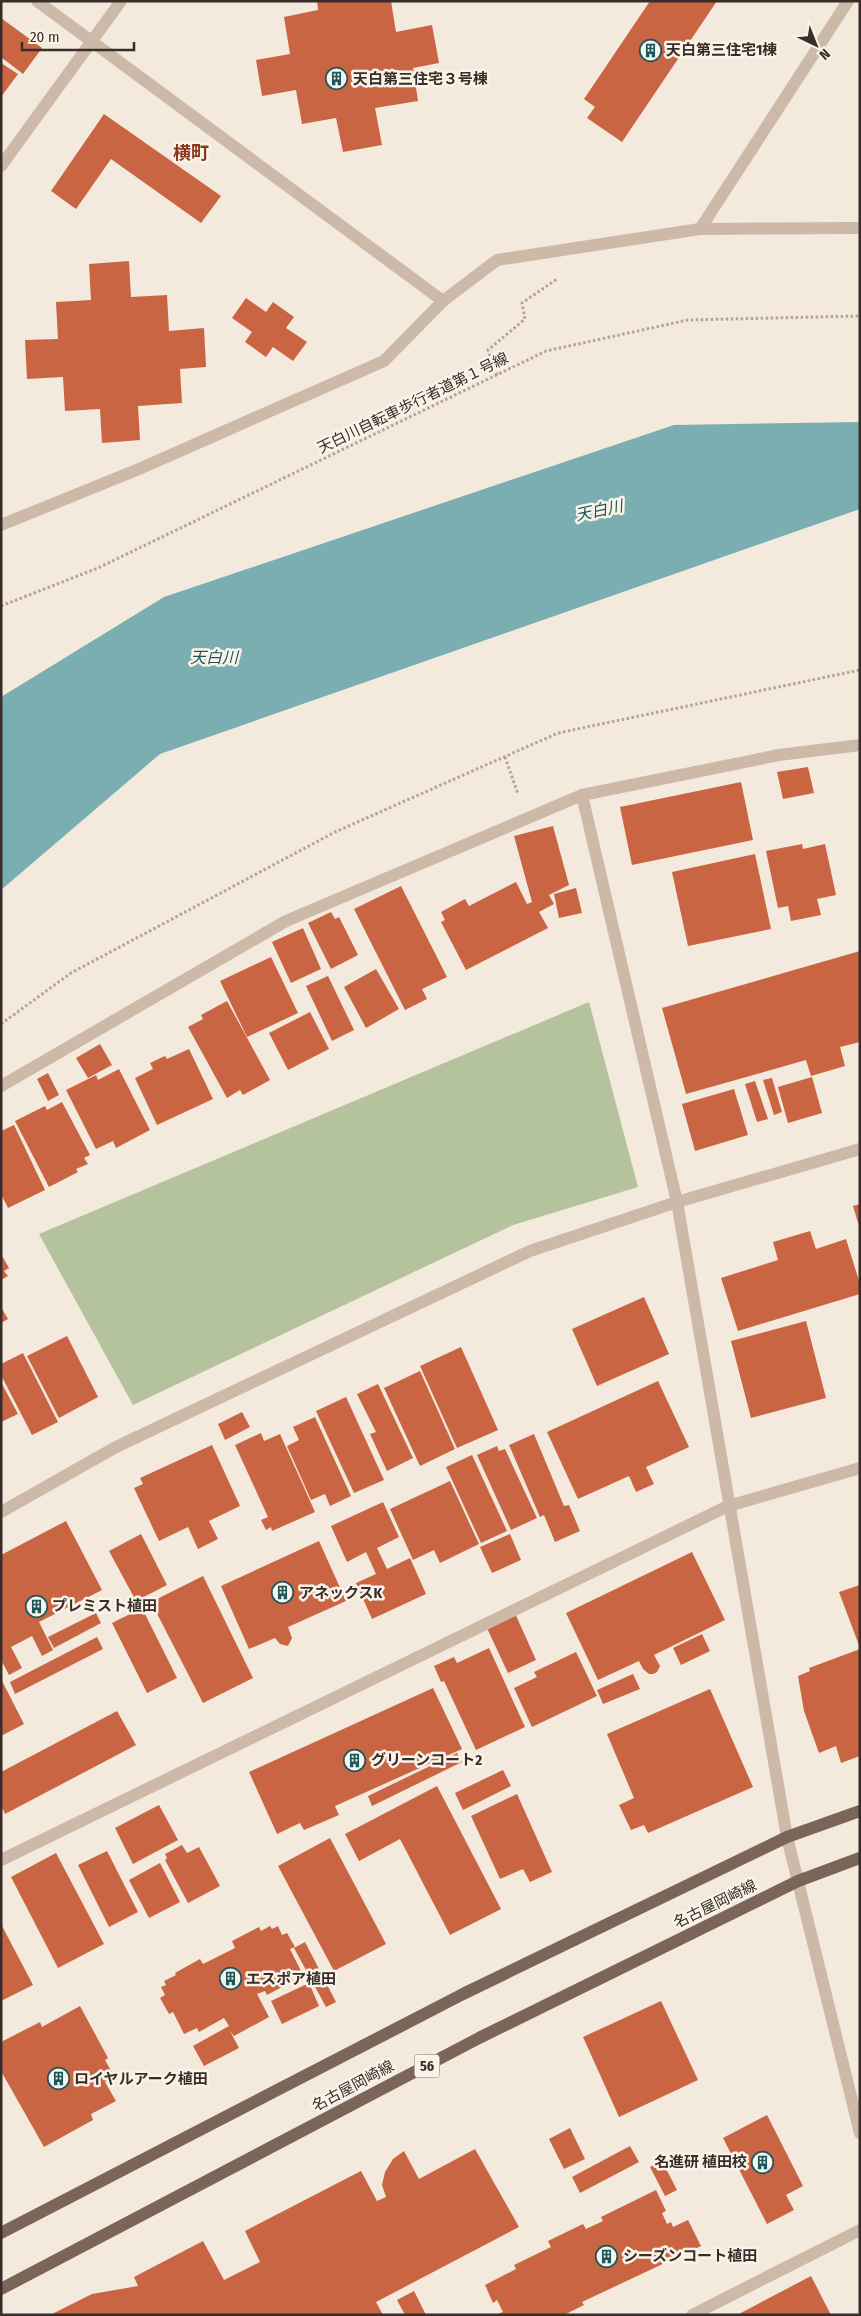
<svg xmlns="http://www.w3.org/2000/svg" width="861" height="2316" font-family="'Fira Sans Condensed','Noto Sans JP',sans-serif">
<rect width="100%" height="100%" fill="#f3e9dc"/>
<polygon fill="#b5c39c" points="589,1002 638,1187 513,1225 133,1405 39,1234"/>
<polygon fill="#7aaeb1" points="860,422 860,509 160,754 1,890 1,697 164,597 674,425"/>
<g fill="#ca6543">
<polygon points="317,1 391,1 396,32 432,25 439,63 413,68 418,101 375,108 382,145 343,152 336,118 302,124 296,90 262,96 256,60 290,54 284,17 318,10"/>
<polygon points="650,1 717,1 622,142 587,118 595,107 584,99"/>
<polygon points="1,18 42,48 23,74 1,57"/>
<polygon points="1,63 18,74 1,97"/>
<polygon points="104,114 221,196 201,223 111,159 76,209 51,191"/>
<polygon points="129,261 131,297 167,295 169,331 204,328 206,367 180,369 182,403 138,406 140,440 102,443 100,409 65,411 63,377 27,379 25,340 58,339 56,302 91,300 89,264"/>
<polygon points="246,298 266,312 273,302 294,317 286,328 307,342 293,361 273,347 266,357 245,342 252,332 232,318"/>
<polygon points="808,767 814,793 783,799 777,772"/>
<polygon points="741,782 753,840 632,865 620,807"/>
<polygon points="553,826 569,885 549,895 554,904 539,912 548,928 466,970 441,922 445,920 441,912 465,899 469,906 516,882 527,904 532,902 514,836"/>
<polygon points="802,844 803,849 825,844 836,895 817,899 821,915 791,921 788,906 778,908 766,851"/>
<polygon points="755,854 771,929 688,946 672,872"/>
<polygon points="401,886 447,977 422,989 427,999 405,1010 354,909"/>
<polygon points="576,888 582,913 559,918 554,894"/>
<polygon points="331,912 335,919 339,917 358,955 331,969 308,923"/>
<polygon points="303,928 321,969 291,983 272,942"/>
<polygon points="860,951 860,1042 840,1047 845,1066 811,1076 806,1060 686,1094 662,1008"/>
<polygon points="271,957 298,1013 247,1037 220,981"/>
<polygon points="376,969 399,1009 366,1028 344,987"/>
<polygon points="328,976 354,1030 332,1041 306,986"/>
<polygon points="227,1001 270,1080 243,1095 240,1090 227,1098 188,1027 203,1019 201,1015"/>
<polygon points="310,1012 329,1049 288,1070 269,1033"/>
<polygon points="100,1044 112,1065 88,1078 76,1058"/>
<polygon points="189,1049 213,1099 157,1125 135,1078 153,1069 150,1063 165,1056 167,1059"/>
<polygon points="119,1069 150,1130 116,1148 113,1141 96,1149 66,1090 96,1075 98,1080"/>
<polygon points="48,1073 59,1095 48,1101 37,1079"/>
<polygon points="812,1077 822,1113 788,1123 778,1087"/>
<polygon points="772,1078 782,1112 774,1115 763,1080"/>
<polygon points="755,1081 768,1119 757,1122 745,1084"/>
<polygon points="734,1089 748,1135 695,1151 682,1104"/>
<polygon points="62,1102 90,1155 84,1158 88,1164 76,1169 78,1172 49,1187 15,1121 45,1106 47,1110"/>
<polygon points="14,1125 45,1190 8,1208 1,1194 1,1131"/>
<polygon points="860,1204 860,1226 859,1226 853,1206"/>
<polygon points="810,1231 816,1249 846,1239 860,1284 860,1294 738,1331 721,1278 778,1260 773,1242"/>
<polygon points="1,1254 9,1268 4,1271 8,1276 1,1280"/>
<polygon points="644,1297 669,1354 597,1386 572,1329"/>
<polygon points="1,1307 8,1319 1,1323"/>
<polygon points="806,1321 826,1398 751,1418 731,1341"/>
<polygon points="67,1336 98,1397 59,1418 27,1356"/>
<polygon points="461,1347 498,1430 457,1448 420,1366"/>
<polygon points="23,1353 58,1422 32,1435 1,1375 1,1364"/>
<polygon points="420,1371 455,1449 420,1466 384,1388"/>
<polygon points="658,1381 689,1447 646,1467 654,1484 636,1492 629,1476 578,1499 547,1432"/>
<polygon points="1,1382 18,1414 1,1422"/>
<polygon points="378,1384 413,1458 387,1471 370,1434 376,1432 357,1394"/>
<polygon points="346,1397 384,1480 354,1493 316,1411"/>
<polygon points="242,1412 250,1427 225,1440 218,1424"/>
<polygon points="315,1417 351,1496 330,1506 325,1494 311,1500 287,1446 299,1440 293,1427"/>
<polygon points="261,1433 264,1441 280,1434 315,1512 272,1531 271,1527 266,1530 261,1520 268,1517 235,1445"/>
<polygon points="534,1434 564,1506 569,1505 580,1531 555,1542 544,1515 540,1517 509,1445"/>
<polygon points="212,1445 240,1506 209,1521 218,1539 198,1549 188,1527 159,1541 134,1488 143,1484 140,1478"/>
<polygon points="497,1446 499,1451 505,1449 537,1518 511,1530 477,1455"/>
<polygon points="472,1455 507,1531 481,1543 446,1467"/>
<polygon points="450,1481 479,1544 440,1563 434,1550 413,1560 390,1509"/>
<polygon points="383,1502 399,1537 377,1548 387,1569 410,1558 426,1594 372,1619 356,1583 376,1574 366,1552 347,1562 331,1526"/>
<polygon points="66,1521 102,1590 39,1622 53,1650 42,1656 32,1636 11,1647 22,1668 9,1675 1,1660 1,1555"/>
<polygon points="141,1534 167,1585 136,1601 109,1551"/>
<polygon points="510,1534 521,1560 492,1573 480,1547"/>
<polygon points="319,1541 346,1601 288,1627 292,1638 288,1646 280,1644 275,1638 249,1649 221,1586"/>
<polygon points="692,1552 725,1620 654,1655 660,1666 657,1672 653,1674 649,1674 643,1669 639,1661 598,1680 566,1613"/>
<polygon points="203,1576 253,1678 203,1703 151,1602"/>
<polygon points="860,1585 860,1648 839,1592"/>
<polygon points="142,1608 177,1678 147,1693 112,1623"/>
<polygon points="514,1611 536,1660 508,1673 485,1624"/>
<polygon points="96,1613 101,1623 54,1648 48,1637"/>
<polygon points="702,1634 710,1651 681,1665 673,1648"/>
<polygon points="97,1637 103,1649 15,1694 10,1682"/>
<polygon points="489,1648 525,1727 476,1750 444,1681 441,1682 434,1666 454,1657 457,1663"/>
<polygon points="860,1649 860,1756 841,1763 836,1746 819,1753 804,1711 798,1676 810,1671 809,1668"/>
<polygon points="576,1652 597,1696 532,1727 514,1688 537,1677 534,1672"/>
<polygon points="633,1674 640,1689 603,1704 597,1690"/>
<polygon points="1,1679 24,1724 1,1736"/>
<polygon points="433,1688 462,1749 335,1806 339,1815 304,1830 300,1823 277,1834 249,1772"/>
<polygon points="710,1689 753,1787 648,1833 644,1825 631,1830 619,1805 634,1798 607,1734"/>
<polygon points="117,1711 136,1745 5,1814 1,1805 1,1772"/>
<polygon points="457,1753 462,1762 372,1806 368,1796"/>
<polygon points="503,1770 511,1786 463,1810 455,1793"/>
<polygon points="437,1786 501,1909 450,1935 400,1839 359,1861 345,1834"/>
<polygon points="517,1794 552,1872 530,1882 523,1869 500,1879 471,1816"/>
<polygon points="159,1805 178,1840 133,1864 115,1828"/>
<polygon points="330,1838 386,1944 334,1971 278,1866"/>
<polygon points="182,1845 187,1853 199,1847 220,1886 188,1903 165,1860 167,1858 165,1854"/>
<polygon points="107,1851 138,1912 109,1927 78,1865"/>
<polygon points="56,1853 104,1944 58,1968 11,1877"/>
<polygon points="160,1863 180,1902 149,1918 129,1880"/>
<polygon points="1,1924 33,1985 1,2001"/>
<polygon points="270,1926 272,1929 278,1926 282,1935 287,1933 295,1947 290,1949 301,1971 290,1976 293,1981 267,1995 265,1991 257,1994 269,2017 234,2036 230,2031 239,2048 204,2066 193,2046 229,2026 224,2018 199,2032 197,2028 184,2034 173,2012 169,2014 160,1998 165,1995 161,1987 166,1985 164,1981 176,1975 175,1973 200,1959 203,1964 235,1948 232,1941 259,1927 261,1931"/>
<polygon points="305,1942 336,2002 326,2007 294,1948"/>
<polygon points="309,1983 319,2006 282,2024 271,2001"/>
<polygon points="661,2001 698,2080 619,2117 583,2037"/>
<polygon points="80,2006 108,2058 105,2060 114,2076 105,2082 116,2101 91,2114 93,2120 44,2147 1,2071 1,2042 40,2022 42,2027"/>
<polygon points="767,2115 803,2186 786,2195 794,2210 767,2224 723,2138"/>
<polygon points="570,2128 585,2159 564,2169 549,2139"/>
<polygon points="630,2146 639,2162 580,2193 572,2177"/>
<polygon points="475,2149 519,2227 376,2302 383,2315 50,2315 92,2294 138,2286 134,2277 203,2241 224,2280 260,2262 245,2231 361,2171 377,2201 386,2197 382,2185 385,2172 393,2159 404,2151 419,2179"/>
<polygon points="662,2161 677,2190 665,2196 650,2167"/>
<polygon points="656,2190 666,2211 662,2213 667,2224 671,2222 673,2227 688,2220 701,2246 582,2302 584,2305 564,2315 496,2315 503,2312 497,2300 493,2303 485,2285 516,2269 514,2265 551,2247 548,2241 583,2224 586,2229 603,2221 601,2217"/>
<polygon points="811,2276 831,2315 737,2315"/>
<polygon points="414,2291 426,2315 405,2315 397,2300"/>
</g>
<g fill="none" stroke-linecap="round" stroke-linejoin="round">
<g stroke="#b8a292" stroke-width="3" stroke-dasharray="2.5 2.5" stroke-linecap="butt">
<polyline points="497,375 488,350 525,319 522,303 557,279"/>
<polyline points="1,606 98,568 546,351 688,320 860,316"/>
<polyline points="505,757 518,794"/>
<polyline points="1,1024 71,973 335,832 558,733 860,670"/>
</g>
<g stroke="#ccb9a8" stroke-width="12">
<polyline points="37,1 443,301"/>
<polyline points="1,166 121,1"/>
<polyline points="700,229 848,1"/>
<polyline points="1,525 139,469 384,361 443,301 497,260 700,229 860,228"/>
<polyline points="1,1086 286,921 582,795 779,755 860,745"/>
<polyline points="1,1512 116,1447 530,1251 677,1202 582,795"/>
<polyline points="1,1860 728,1506 860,1468"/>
<polyline points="692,2315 860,2230"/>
</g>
<polyline stroke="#ccb9a8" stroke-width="12" points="860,1149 677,1202 787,1837 860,2133"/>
<g stroke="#7b6559" stroke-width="12">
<polyline points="1,2233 463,1994 787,1837 860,1811"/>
<polyline points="1,2289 479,2038 798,1881 860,1858"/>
</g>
</g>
<defs>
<symbol id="building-ring" viewBox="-11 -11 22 22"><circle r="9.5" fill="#faf3e9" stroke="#1c575b" stroke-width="1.5"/><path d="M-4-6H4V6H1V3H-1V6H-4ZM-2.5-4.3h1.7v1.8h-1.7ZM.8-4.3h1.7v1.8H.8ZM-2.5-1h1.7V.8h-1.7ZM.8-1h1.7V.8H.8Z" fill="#1c575b"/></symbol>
</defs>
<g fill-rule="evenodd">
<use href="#building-ring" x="638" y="38" width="25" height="25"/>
<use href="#building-ring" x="324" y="66" width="25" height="25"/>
<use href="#building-ring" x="270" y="1580" width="25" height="25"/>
<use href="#building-ring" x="24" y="1594" width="25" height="25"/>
<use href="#building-ring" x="342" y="1748" width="25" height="25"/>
<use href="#building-ring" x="218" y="1966" width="25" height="25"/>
<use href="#building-ring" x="46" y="2066" width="25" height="25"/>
<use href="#building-ring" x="750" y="2150" width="25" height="25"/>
<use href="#building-ring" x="594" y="2244" width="25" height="25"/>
</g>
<g text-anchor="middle" stroke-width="5" stroke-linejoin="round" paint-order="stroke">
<rect fill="#faf3e9" stroke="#726862" stroke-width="1" x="414.5" y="2054.5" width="25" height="23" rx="4"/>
<g font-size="14" font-weight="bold" fill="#382d28">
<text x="427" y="2071">56</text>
</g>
<g font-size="15" font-weight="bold" fill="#382d28" stroke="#faf3e9" text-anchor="start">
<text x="666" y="55">天白第三住宅1棟</text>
<text x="353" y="84">天白第三住宅３号棟</text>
<text x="299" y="1598">アネックスK</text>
<text x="52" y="1611">プレミスト植田</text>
<text x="371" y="1765">グリーンコート2</text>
<text x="246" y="1984">エスポア植田</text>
<text x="74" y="2084">ロイヤルアーク植田</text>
<text x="747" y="2167" text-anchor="end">名進研 植田校</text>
<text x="623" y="2261">シーズンコート植田</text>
</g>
<g font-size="15" fill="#382d28" stroke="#faf3e9">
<text transform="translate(413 403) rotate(-26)" y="5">天白川自転車歩行者道第１号線</text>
<text transform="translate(715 1904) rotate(-26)" y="5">名古屋岡崎線</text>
<text transform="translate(353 2086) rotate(-28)" y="5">名古屋岡崎線</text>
</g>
<g font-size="16" font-style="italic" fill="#1c575b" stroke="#faf3e9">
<text transform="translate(599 510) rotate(-12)" y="6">天白川</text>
<text x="214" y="663">天白川</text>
</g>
<g font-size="18" font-weight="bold" fill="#8a391e" stroke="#faf3e9">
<text x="191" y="159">横町</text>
</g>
</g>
<rect width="861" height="2316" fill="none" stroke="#382d28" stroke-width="5"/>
<g transform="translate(816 45) rotate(137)" stroke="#faf3e9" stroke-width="4" paint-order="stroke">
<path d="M0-4L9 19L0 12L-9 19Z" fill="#382d28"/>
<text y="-8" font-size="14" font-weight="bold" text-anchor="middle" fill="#382d28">N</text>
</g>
<path d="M22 42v8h112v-8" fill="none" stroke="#382d28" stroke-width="2.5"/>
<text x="30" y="42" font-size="15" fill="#382d28" stroke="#faf3e9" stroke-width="4" paint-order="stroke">20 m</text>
</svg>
